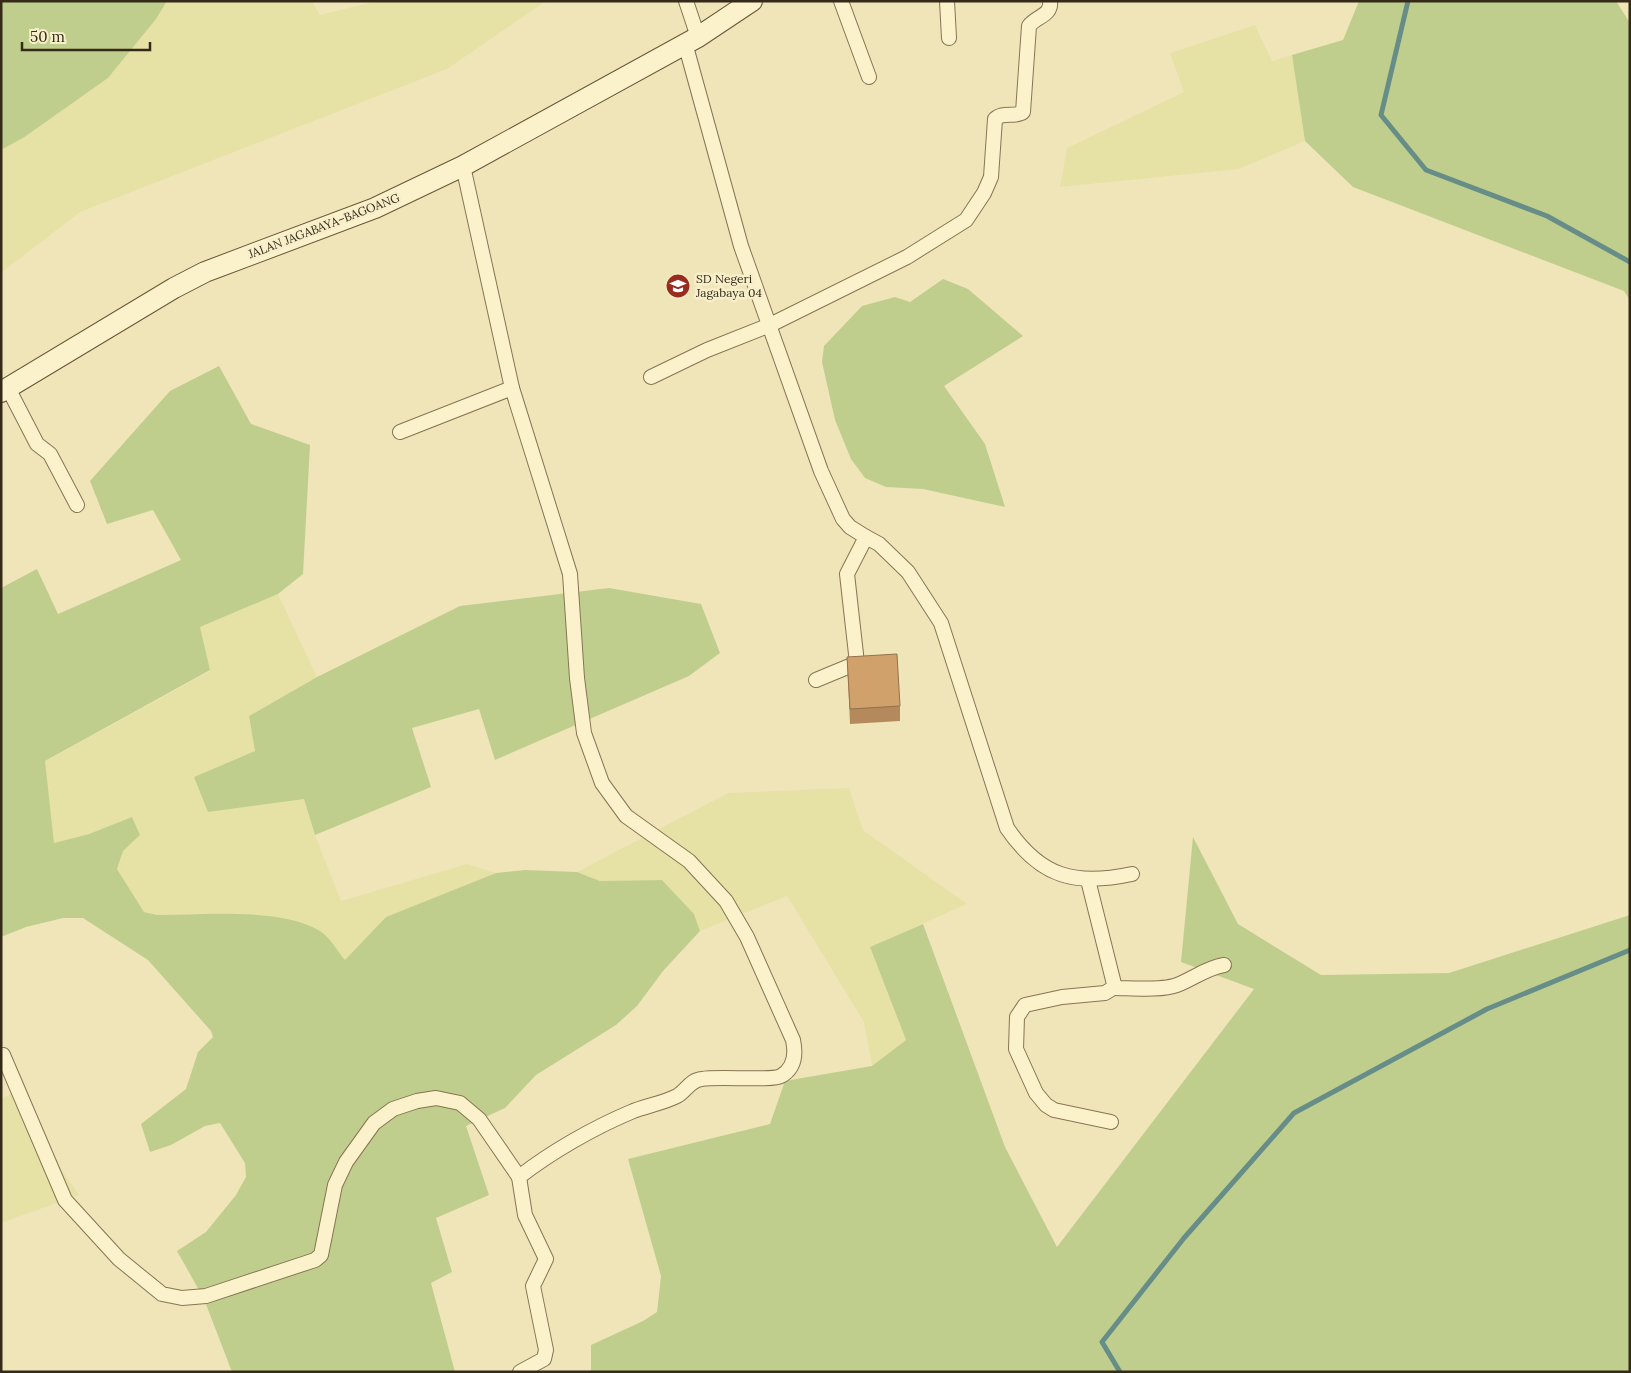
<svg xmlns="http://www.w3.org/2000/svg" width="1631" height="1373" font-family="Lora,serif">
<rect width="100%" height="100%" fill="#f0e5b9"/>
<g fill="#e6e2a6">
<polygon points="167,1 312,1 320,15 377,1 546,1 447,69 80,212 1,273 1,150 23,138 108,78 156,19"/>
<polygon points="1255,25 1272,61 1292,55 1305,141 1239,169 1060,187 1067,148 1184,92 1170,53"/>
<polygon points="278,594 317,677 249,716 255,751 194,777 304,799 315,835 341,901 467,864 496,873 386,917 345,961 321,932 300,922 263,915 157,915 144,912 117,869 123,851 140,835 132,817 89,834 54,843 44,762 210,671 199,627"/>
<polygon points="849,788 863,830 967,904 870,947 906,1040 872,1066 864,1022 787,896 700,931 694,914 662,880 600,881 577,872 728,793"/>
<polygon points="25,1088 57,1164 79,1195 1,1223 1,1098"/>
</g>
<g fill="#c0ce8d">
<polygon points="1,1 167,1 156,19 108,78 23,138 1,150"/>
<polygon points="1359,1 1616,1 1630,23 1630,300 1624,291 1353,187 1305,141 1292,55 1343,40"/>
<polygon points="943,279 968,289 1023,336 944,386 985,444 1005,507 923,489 886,487 865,478 851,459 835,420 822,362 824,346 862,306 895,297 910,302"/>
<path d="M219 366 251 424 310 445 303 574 278 594 200 627 210 670 45 761 54 843 89 834 132 817 140 835 123 851 117 869 144 912 157 915C201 915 282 907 320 931 330 937 338 952 345 960L386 917 496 873 525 870 577 872 600 881 662 880 694 914 700 931 663 971 637 1006 616 1025 536 1075 505 1108 466 1126 489 1195 436 1218 452 1272 431 1283 455 1372H232L204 1299 177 1251 206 1232 236 1195 246 1177 245 1163 220 1123 205 1126 171 1145 150 1152 141 1124 186 1089 198 1052 213 1037 211 1031 148 960 83 918H63L26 927 1 937V588L37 569 58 614 181 560 153 510 107 524 90 481 170 391Z"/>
<polygon points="609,588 701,604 720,653 689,676 495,760 479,709 412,728 431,787 315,835 304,799 208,812 194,777 255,751 249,716 317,677 460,606"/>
<polygon points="1193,837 1238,924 1321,975 1449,973 1630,915 1630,1372 591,1372 591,1345 643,1321 657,1312 661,1276 628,1159 770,1124 785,1081 872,1066 906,1040 870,947 923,924 1005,1147 1057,1247 1254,989 1181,962"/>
</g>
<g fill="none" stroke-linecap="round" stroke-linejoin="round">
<g stroke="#668d88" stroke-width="5">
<polyline points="1408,1 1381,115 1426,170 1547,216 1630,262"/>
<polyline points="1120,1372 1102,1342 1184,1238 1294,1113 1487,1009 1630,950"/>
</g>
<defs>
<g id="street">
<polyline points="686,1 698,37"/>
<polyline points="841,1 869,77"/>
<polyline points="947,1 949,38"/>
<polyline points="685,43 741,246 821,471 843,519 850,527 866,537 847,574 857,663 816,680"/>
<path d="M463 166 512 388 570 574 577 678 584 733 602 783 626 816 689 861 726 901 747 937 793 1040C796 1054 795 1068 781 1076 772 1081 717 1076 702 1079 690 1080 686 1091 677 1096 664 1103 645 1106 631 1112 593 1128 551 1152 519 1177L525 1215 546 1259 533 1286 546 1350 544 1359 520 1372"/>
<path d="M651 377 707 350 770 325 907 257 966 220 984 193 991 177 995 119C1003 111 1015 118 1023 112L1029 26C1036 16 1052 16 1050 1"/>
<polyline points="8,388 37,444 50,454 77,505"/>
<polyline points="400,432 512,388"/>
<path d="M866 537 879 544 908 572 941 623 1007 828C1041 878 1076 886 1132 874"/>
<polyline points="1088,880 1114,984 1113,988 1105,993 1062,997 1025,1005 1017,1017 1016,1049 1036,1093 1046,1105 1054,1110 1111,1122"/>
<path d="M1113 988C1130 988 1161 991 1177 985 1193 979 1206 968 1224 965"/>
<polyline points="1,1055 3,1055 65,1200 119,1259 162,1294 182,1298 206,1296 315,1260 321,1255 335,1185 346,1162 374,1123 393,1109 417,1101 436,1098 460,1103 479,1119 519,1177"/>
</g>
<polyline id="secondary" points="1,392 174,288 205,272 375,208 463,166 698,37 752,1"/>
</defs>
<use href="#street" stroke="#877453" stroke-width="16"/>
<use href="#secondary" stroke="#695537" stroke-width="22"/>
<use href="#street" stroke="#fbf2cc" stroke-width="14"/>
<use href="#secondary" stroke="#fbf2cc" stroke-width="20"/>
</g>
<polygon fill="#b48a5d" points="847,657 900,706 900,721 850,724"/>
<polygon fill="#d1a16c" stroke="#92714c" points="897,654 900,706 850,709 847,657"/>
<defs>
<symbol id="school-disc" viewBox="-11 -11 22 22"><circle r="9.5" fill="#9a2b1f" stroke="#f7efc9"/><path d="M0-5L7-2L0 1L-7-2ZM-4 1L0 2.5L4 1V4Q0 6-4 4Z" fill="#fff"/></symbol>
</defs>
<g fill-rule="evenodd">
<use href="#school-disc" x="664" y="272" width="28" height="28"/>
</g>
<g text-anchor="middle" stroke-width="5" stroke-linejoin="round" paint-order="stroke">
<g font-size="12" fill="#352a19" stroke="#f7efc9">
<text transform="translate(324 226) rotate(-21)" y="4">JALAN JAGABAYA–BAGOANG</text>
</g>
<g font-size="12" fill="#352a19" stroke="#f7efc9" text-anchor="start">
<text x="696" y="283">SD Negeri<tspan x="696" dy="14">Jagabaya 04</tspan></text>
</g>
</g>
<rect width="1631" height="1373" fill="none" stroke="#352a19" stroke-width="5"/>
<path d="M22 42v8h128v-8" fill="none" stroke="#352a19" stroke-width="2.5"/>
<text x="30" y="42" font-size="15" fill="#352a19" stroke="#f7efc9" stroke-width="4" paint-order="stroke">50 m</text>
</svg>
